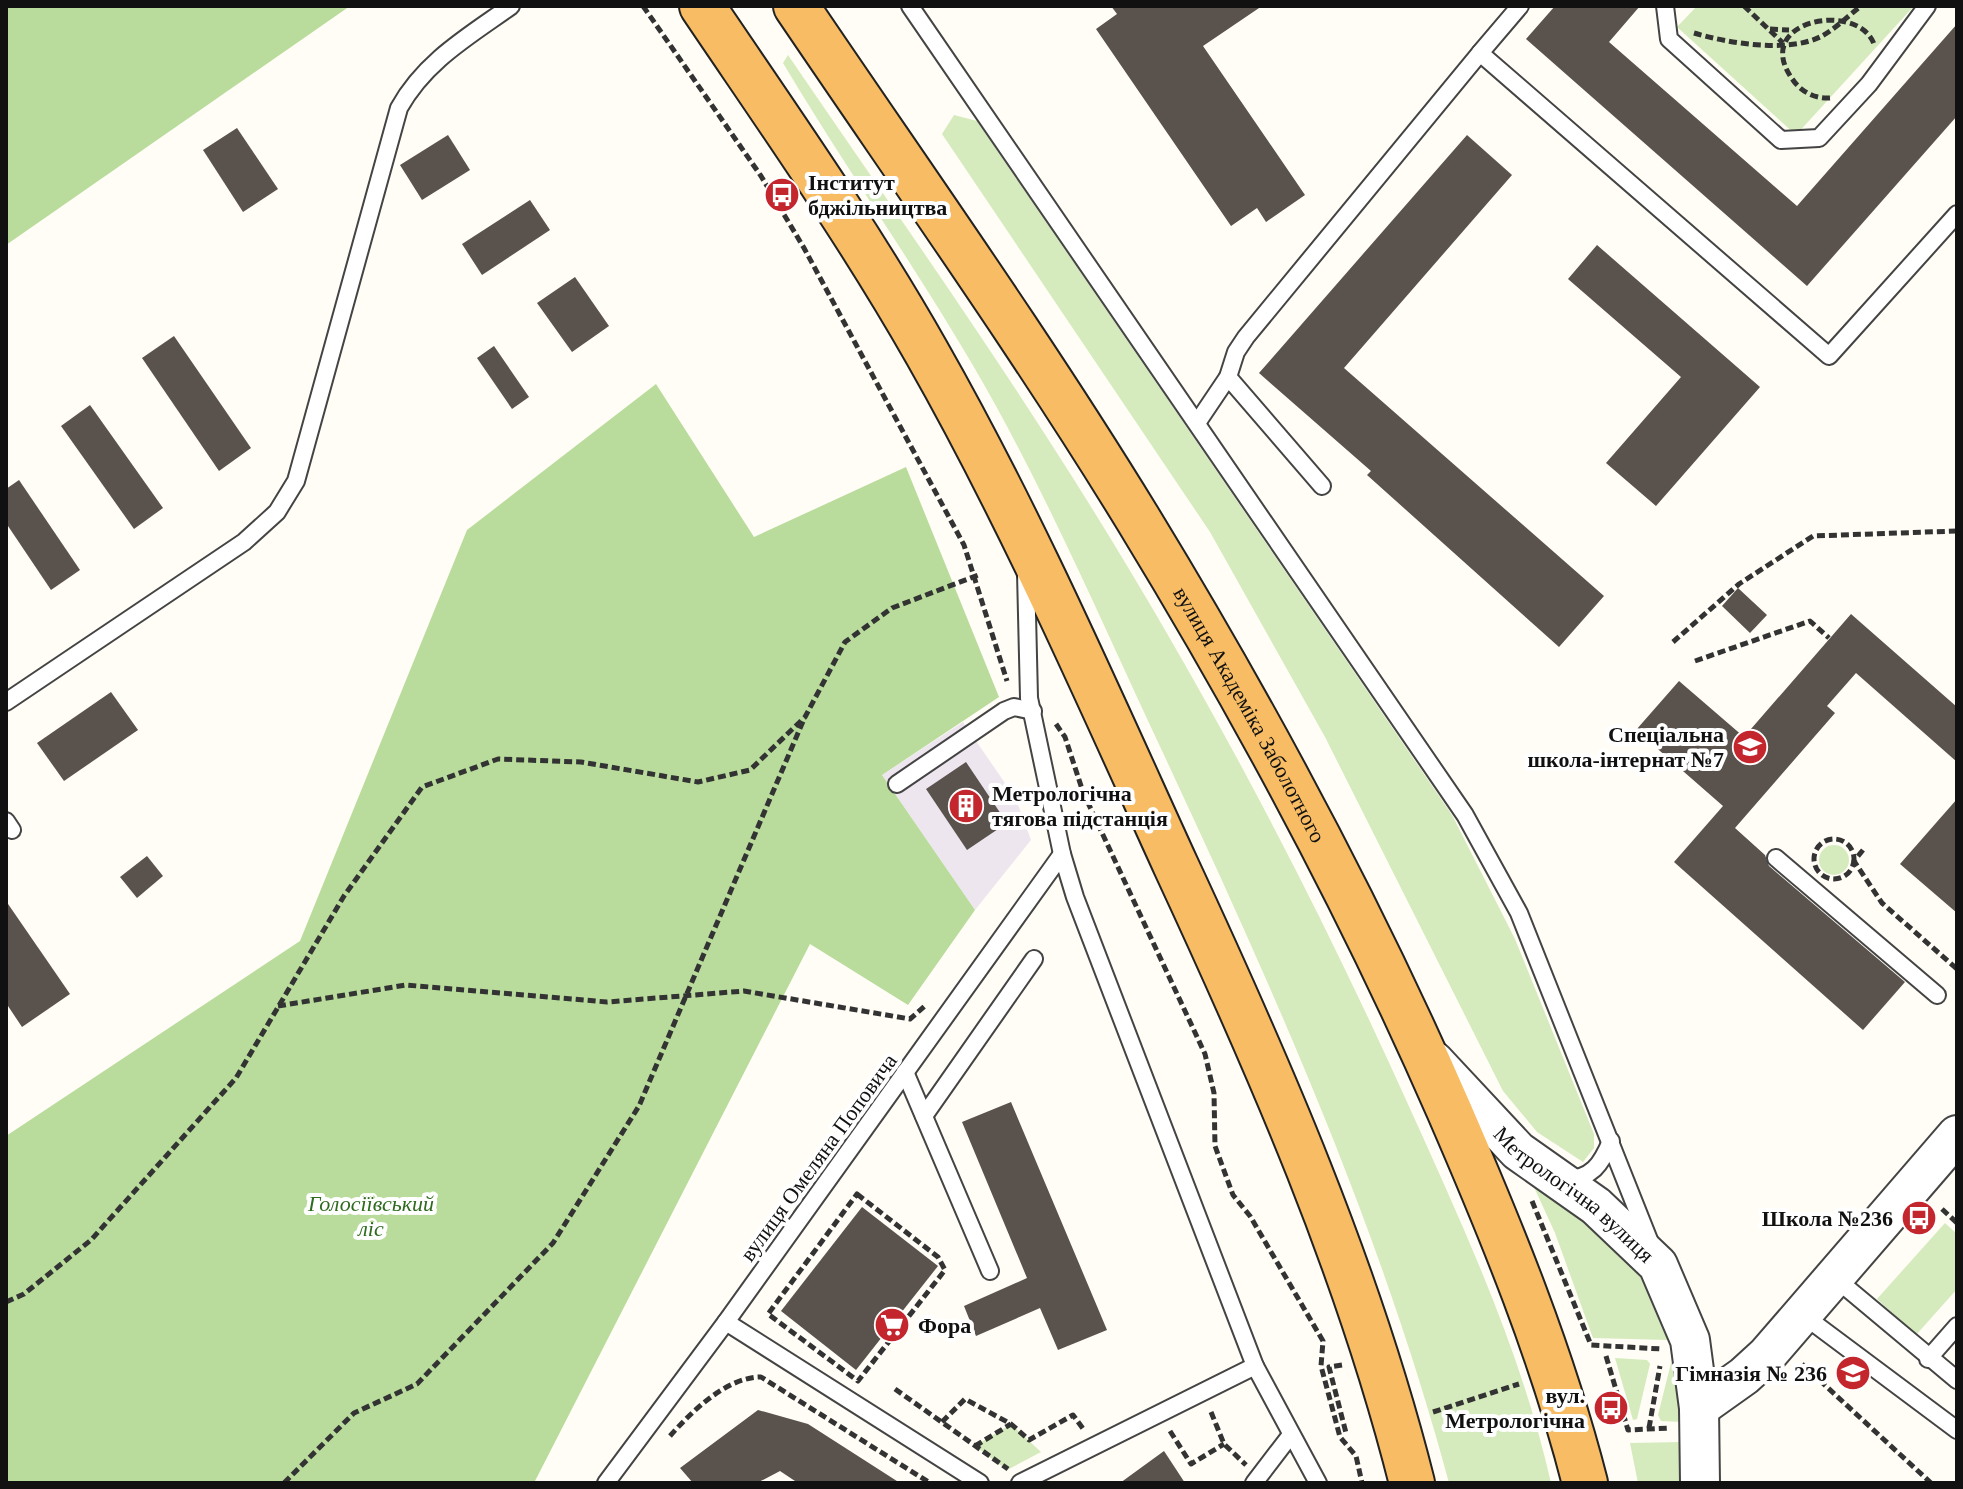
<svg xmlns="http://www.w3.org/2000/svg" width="1963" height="1489" font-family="Georgia,serif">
<rect width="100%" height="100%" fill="#fffdf5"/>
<polygon fill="#eee6ef" points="963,722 1016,799 1031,840 975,910 882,775"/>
<g fill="#d5ebbd">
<polygon points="1697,6 1914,6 1796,135 1677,27"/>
<path d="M788 55C891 206 997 355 1093 510 1211 700 1315 898 1407 1102 1463 1226 1521 1350 1551 1483H1449C1380 1227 1276 995 1164 755 1109 638 1058 519 996 406 931 288 852 179 783 63Z"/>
<polygon points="954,115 977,121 1452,815 1515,939 1594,1134 1594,1148 1583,1162 1537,1132 1503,1091 1325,737 1210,532 942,134"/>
<circle cx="1834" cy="860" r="15"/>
<polygon points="1528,1174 1629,1252 1654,1298 1668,1340 1593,1338 1555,1233"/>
<polygon points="1945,1223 1957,1234 1957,1289 1916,1335 1877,1299"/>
<polygon points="1615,1358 1647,1360 1650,1364 1637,1419 1633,1420"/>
<polygon points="1671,1363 1675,1363 1681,1422 1661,1421 1658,1415"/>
<polygon points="1011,1424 1041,1452 1007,1470 975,1446"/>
<polygon points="1681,1442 1679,1483 1638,1483 1630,1443"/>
</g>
<g fill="#b9dc9c">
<polygon points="6,6 350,6 6,245"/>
<polygon points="656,384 754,537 906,467 999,697 882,775 975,910 908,1005 810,944 534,1483 6,1483 6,1136 300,941 467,530"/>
</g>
<g fill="#5a524d">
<polygon points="1111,6 1262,6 1203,46 1305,195 1266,222 1257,208 1231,226 1096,29 1117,14"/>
<polygon points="1555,6 1640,6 1609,42 1797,206 1957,24 1957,116 1807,286 1526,39"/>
<polygon points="237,128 278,189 243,212 203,150"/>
<polygon points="448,135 470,170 422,200 400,165"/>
<polygon points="1467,135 1512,175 1344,368 1604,596 1559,647 1367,475 1371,471 1259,373"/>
<polygon points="530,200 550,230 482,275 462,244"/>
<polygon points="1597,245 1760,387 1656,506 1606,463 1681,377 1568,279"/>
<polygon points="575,277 609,326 572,352 537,303"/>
<polygon points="174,336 251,448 219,471 142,358"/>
<polygon points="494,346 529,397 512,409 477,358"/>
<polygon points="90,405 163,508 134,529 61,426"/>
<polygon points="19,480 80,570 51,590 6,523 6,489"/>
<polygon points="1738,588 1767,615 1750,633 1722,606"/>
<polygon points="1851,614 1957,707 1957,762 1856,673 1827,706 1835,713 1735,828 1765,855 1769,866 1905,982 1863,1030 1674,862 1723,806 1636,730 1679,681 1744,737"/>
<polygon points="111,692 138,730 64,781 37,743"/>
<polygon points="966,762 1007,823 967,850 926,789"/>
<polygon points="1957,799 1957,913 1900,864"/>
<polygon points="147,856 163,876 137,898 120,877"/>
<polygon points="6,901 70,994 22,1027 6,1003"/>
<polygon points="1011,1102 1107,1330 1058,1350 1040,1308 976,1336 964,1306 1027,1278 962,1122"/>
<polygon points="862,1207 938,1266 856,1370 781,1311"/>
<polygon points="758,1410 808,1424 900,1483 798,1483 780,1471 757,1483 693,1483 680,1468"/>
<polygon points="1164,1451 1185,1483 1120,1483"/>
</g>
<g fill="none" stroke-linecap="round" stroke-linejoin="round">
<defs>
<g id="service">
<polyline points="910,6 1465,815 1519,913 1651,1245"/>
<polyline points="1520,6 1480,53 1829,356 1957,214"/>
<polyline points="1665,6 1669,39 1781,140 1819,138 1869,84 1927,6"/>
<polyline points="1228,377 1322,486"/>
<polyline points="1197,423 1228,377 1236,352 1246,337 1480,53"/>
<polyline points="1026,573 1029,698 1062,854 1075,897 1255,1366 1318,1483"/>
<path d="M6 702 244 542 277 512 296 481 399 108C425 61 469 36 511 6"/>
<polyline points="897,784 1004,711 1014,707 1033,711"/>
<polyline points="6,821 12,830"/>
<polyline points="1776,858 1937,995"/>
<polyline points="905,1072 990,1271"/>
<polyline points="924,1116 1034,959"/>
<path d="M1565 1180C1592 1178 1601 1165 1611 1141"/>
<polyline points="1835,1278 1957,1380"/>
<polyline points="1803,1315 1957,1430"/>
<polyline points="726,1322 980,1483"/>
<polyline points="1928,1359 1957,1326"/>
<polyline points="606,1483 726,1322 1062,854"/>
<polyline points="1020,1483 1255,1366"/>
<polyline points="1254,1483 1290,1436"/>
</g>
<g id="tertiary">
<path id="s1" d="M1434 1061 1518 1151 1596 1206 1658 1265 1690 1340 1699 1408 1700 1483"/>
<polyline points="1699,1408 1744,1376 1767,1355 1957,1135"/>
</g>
<g id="trunk">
<path d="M702 6C779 120 859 233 927 353 1021 518 1097 693 1176 866 1269 1066 1358 1269 1412 1483"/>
<path id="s2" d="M796 6C911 176 1031 344 1138 519 1254 709 1360 906 1449 1110 1502 1232 1552 1354 1585 1483"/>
</g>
</defs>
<use href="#service" stroke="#444" stroke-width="20"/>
<use href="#tertiary" stroke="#444" stroke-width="42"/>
<use href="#trunk" stroke="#222" stroke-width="48"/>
<g stroke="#333" stroke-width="5" stroke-dasharray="8 4" stroke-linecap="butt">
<polyline points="643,6 761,176 804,248 964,545 1007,681"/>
<polyline points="1744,6 1783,43"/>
<polyline points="1770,29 1789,30"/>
<path d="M1694 33C1727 43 1787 53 1820 37 1834 30 1848 16 1861 6"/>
<path d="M1830 98C1816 99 1801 92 1793 80 1749 20 1858 0 1874 44"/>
<polyline points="1673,642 1739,584 1813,536 1957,531"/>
<polyline points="1695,661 1810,621 1829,638"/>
<polyline points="1056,724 1065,737 1083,792 1205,1054 1214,1093 1215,1146 1233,1195 1250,1216 1323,1341 1321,1366 1340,1437 1356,1456 1362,1483"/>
<circle cx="1834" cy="859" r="20"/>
<polyline points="1863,850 1854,861 1882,903 1957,969"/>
<polyline points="278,1006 406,985 607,1002 744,991 910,1019 926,1005"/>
<polygon points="857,1194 938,1257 945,1270 858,1381 768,1314"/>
<polyline points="1532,1201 1591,1345 1662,1349"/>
<polyline points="1942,1209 1957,1223"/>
<polyline points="6,1302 24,1294 91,1240 236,1078 344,896 422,787 498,759 581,762 698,782 750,770 805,717 845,642 892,608 981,574"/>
<polyline points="1606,1356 1628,1430 1670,1428"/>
<polyline points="1802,1364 1931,1483"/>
<polyline points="1342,1365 1329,1367 1346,1433"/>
<polyline points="895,1389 1008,1469"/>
<polyline points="1211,1412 1224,1444 1246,1465"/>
<polyline points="1433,1412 1519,1384"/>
<polyline points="942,1422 965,1399 1011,1424 1029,1440 1073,1415 1084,1430"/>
<polyline points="1649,1428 1660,1366"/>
<polyline points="1170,1431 1191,1464 1224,1444"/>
<path d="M670 1436C692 1411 727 1377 761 1377L930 1483"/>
<polyline points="975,1446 1011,1424"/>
<polyline points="284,1483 354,1413 417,1384 553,1243 639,1106 804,719"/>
</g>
<use href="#service" stroke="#fff" stroke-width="16"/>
<use href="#tertiary" stroke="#fff" stroke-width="38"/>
<use href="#trunk" stroke="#f7bc64" stroke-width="44"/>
</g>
<defs>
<symbol id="bus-disc" viewBox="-11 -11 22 22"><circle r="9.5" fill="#c4262e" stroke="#fff"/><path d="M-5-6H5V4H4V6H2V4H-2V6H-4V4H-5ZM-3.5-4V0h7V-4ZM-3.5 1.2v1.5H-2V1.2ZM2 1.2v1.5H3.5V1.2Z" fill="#fff"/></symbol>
<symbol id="school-disc" viewBox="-11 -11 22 22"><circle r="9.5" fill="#c4262e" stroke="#fff"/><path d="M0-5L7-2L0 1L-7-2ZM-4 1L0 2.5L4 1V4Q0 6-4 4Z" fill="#fff"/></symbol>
<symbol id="building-disc" viewBox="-11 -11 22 22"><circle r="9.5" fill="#c4262e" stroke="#fff"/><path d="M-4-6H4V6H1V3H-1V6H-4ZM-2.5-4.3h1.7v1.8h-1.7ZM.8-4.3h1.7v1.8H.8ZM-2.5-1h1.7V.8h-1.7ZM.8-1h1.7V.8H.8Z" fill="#fff"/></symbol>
<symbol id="supermarket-disc" viewBox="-11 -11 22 22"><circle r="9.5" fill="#c4262e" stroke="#fff"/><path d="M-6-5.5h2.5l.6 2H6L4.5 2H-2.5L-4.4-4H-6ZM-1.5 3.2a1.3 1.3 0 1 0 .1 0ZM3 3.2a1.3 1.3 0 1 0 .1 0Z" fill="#fff"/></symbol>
</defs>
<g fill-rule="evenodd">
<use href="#bus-disc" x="762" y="175" width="40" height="40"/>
<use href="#school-disc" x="1730" y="727" width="40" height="40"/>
<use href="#building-disc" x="946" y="786" width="40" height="40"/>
<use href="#bus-disc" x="1899" y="1198" width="40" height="40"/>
<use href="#supermarket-disc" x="872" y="1305" width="40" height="40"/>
<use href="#school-disc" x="1833" y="1353" width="40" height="40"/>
<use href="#bus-disc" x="1591" y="1388" width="40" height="40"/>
</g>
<g text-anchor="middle" stroke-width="8" stroke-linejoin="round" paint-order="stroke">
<g font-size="22" font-weight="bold" fill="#111" stroke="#fff" text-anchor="end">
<text x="808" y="190" text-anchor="start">Інститут<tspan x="808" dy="25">бджільництва</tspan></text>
<text x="1724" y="742">Спеціальна<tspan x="1724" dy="25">школа-інтернат №7</tspan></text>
<text x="992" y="801" text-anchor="start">Метрологічна<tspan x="992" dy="25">тягова підстанція</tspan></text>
<text x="1893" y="1226">Школа №236</text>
<text x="918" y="1333" text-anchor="start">Фора</text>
<text x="1827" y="1381">Гімназія № 236</text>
<text x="1585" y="1403">вул.<tspan x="1585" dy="25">Метрологічна</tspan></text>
</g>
<g font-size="22" fill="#111" stroke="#fff">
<text dy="8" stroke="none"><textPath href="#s2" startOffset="842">вулиця Академіка Заболотного</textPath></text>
<text transform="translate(818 1157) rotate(-54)" y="8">вулиця Омеляна Поповича</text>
<text dy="8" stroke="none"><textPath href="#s1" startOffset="194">Метрологічна вулиця</textPath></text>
</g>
<g font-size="22" font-style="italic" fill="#2f6b1f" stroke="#fff">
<text x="371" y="1211">Голосіївський<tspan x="371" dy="25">ліс</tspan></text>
</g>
</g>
<rect width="1963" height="1489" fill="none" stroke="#111111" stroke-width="16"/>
</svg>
